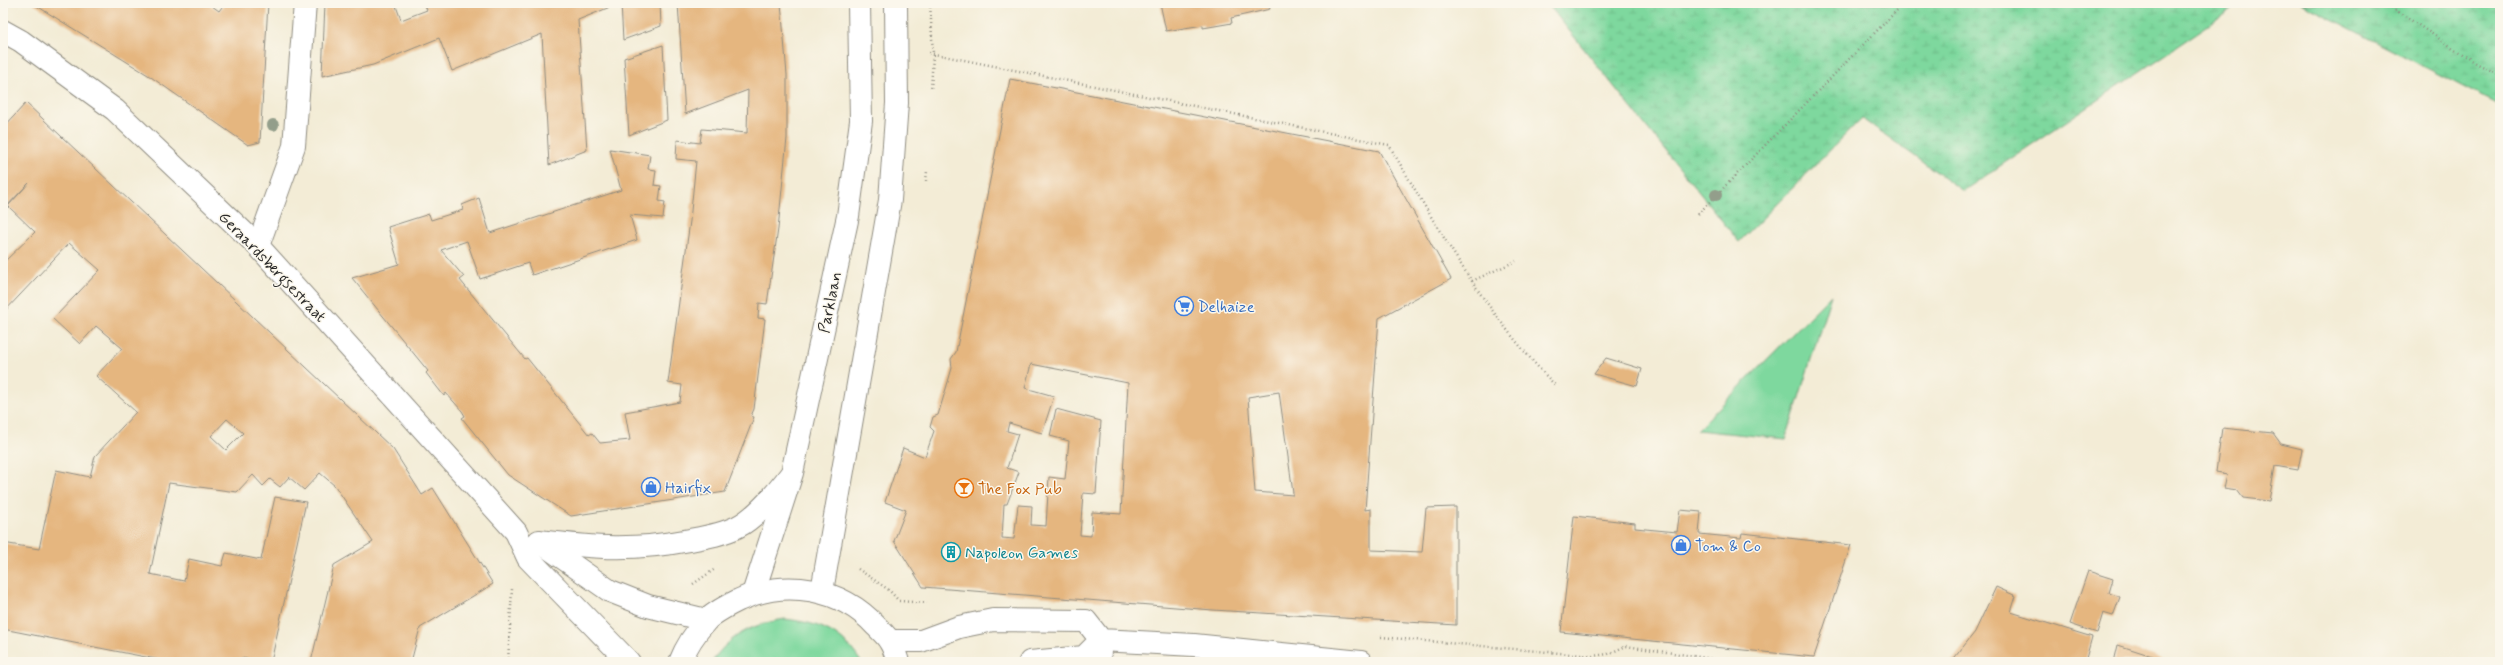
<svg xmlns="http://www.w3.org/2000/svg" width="2503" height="665" font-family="Mynerve,sans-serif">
<defs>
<pattern id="wetland-marsh" width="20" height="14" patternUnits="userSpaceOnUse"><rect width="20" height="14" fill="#7ed89e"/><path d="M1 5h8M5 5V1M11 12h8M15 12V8" fill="none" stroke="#6dba88"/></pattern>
</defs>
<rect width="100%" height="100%" fill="#fbf7ec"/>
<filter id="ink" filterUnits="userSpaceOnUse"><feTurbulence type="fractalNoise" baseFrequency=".025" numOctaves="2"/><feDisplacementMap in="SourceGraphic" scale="8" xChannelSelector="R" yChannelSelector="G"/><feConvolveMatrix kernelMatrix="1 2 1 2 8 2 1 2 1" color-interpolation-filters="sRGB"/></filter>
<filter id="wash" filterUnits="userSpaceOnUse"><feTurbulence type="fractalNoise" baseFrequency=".012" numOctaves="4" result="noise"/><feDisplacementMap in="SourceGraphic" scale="16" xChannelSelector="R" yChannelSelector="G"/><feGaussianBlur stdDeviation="0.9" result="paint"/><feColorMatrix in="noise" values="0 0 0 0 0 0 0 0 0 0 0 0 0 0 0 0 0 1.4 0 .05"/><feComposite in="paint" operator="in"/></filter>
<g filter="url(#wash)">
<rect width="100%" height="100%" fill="#f3ecd6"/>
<g fill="#7ed89e" stroke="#548264">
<polygon points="1831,295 1786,439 1697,430"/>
<path d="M785 619C820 623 842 632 861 662H712C730 634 754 624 785 619Z"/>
</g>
<g fill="url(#wetland-marsh)" stroke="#548264">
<polygon points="1547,3 2241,3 1963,191 1862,118 1739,242"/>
<polygon points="2301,3 2500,3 2500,106"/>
</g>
<g id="blocks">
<g fill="#e5b67f" fill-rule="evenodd">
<polygon points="32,3 208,3 219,11 225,3 268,3 260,142 248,145 148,75"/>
<polygon points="325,3 395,3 401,20 427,10 424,3 609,3 610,7 578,20 587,150 549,165 542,34 452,71 439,38 373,65 322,76"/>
<polygon points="621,3 660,3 661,26 623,40"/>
<polygon points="678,3 781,3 787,75 787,138 778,229 767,304 759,303 758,318 765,319 754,409 751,416 754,417 725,492 571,516 508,475 462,418 465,416 462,411 446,393 444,396 426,373 428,371 352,278 399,264 388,227 429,214 431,220 463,210 462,205 479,198 490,233 621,190 610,149 650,155 648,169 656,170 654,185 661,186 659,201 665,202 663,218 630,215 637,240 532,275 528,263 480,279 467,241 441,250 464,277 460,280 525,359 527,358 589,435 592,433 600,443 630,440 625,412 680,402 682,385 668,383 690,221 696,161 676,159 677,140 700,143 702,129 747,133 748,90 685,114"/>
<polygon points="1160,3 1268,3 1270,9 1231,18 1232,23 1203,28 1203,25 1166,31"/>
<polygon points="663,45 667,120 629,135 624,58"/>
<path d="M1010 79 1379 151 1451 279 1379 318 1365 510 1371 509V550L1422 552 1426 508 1456 507V625L1213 610 923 587 894 541 906 510 885 502 903 448 925 457 934 431 930 427 933 417 938 415 948 382 952 368 951 359 956 352ZM1031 364 1128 383 1121 514 1092 512 1091 536 1080 535 1083 493 1096 494 1101 421 1056 409 1050 436 1069 441 1065 479 1049 477 1046 526 1031 525 1032 506 1018 505 1014 539 1002 538 1004 504H1007L1019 472 1007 468 1018 434 1007 431 1009 423 1042 433 1054 396 1025 388ZM1279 392 1293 493V495L1255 492 1248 397Z"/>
<path d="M26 103 393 449 422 495 433 488 493 584 420 628 411 662H311L334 565 373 542 335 486 320 473 304 490 289 477 280 487 270 479 263 486 253 475 237 492 169 483 150 574 184 581 189 559 222 566 226 553 261 560 275 497 306 502 271 662 241 658V662H171L3 629V543L39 549 56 470 90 477 95 456 136 412 96 376 122 348 96 326 80 344 53 319 100 270 69 243 3 313V263L35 232 8 206 29 183 3 210V128ZM227 419 243 433 226 450 211 436Z"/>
<polygon points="1606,358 1642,369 1637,386 1594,374"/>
<polygon points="2222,428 2273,433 2281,444 2302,449 2298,470 2275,466 2269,501 2243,498 2237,490 2224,488 2227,474 2216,472"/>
<polygon points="1680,510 1701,512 1699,534 1741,538 1742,533 1851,545 1814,657 1561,632 1574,516 1635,523 1635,528 1677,532"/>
<polygon points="2088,571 2113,579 2109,593 2120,597 2113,616 2103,613 2097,633 2070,624"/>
<polygon points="1996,587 2016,596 2011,612 2092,637 2085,662 1951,662 1975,632"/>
<polygon points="2118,645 2171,662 2114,662"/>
</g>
</g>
</g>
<g filter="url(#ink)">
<use href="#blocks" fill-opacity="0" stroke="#8f8c80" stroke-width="1"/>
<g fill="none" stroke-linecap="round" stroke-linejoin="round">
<defs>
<g id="minor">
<polyline points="3,31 21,41 115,110 258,246 516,532 528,558 629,662"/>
<polyline points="258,246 294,146 305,3"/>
<path d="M539 541C596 548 633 551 690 540 706 537 723 534 737 527 756 518 778 491 791 474"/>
<polyline points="540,542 610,591 648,606 706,620"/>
<polyline points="1099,662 1101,640"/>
</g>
<g id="major">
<polyline points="822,591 890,200 897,103 896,3"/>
<polyline points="753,594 792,473 848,216 861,121 859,3"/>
<polyline points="890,641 921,641 959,627 993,620 1086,621 1101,640 1194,645 1361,662"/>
<path d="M680 662C686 647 695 633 706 621 714 612 729 605 739 600 786 578 841 588 876 626 881 631 887 636 890 642 894 648 896 656 898 662"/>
<polyline points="1030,662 1084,657 1101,640"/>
</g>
</defs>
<use href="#minor" stroke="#8f8c80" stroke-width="24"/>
<use href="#major" stroke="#8f8c80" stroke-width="24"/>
<g stroke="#8f8c80" stroke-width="2.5" stroke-dasharray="1 3" stroke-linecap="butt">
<polyline points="930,3 933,54 931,90"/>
<polyline points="2385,3 2476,63 2500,75"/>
<path d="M929 53 1389 145C1438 229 1487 316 1556 386"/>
<polyline points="926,181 927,171"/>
<polyline points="1698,214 1904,3"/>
<polyline points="1472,281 1516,261"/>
<polyline points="858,569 889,590 898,600"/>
<polyline points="693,584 715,569"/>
<polyline points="899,601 927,603"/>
<polyline points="1381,637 1593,656 1608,654 1626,646 1733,662"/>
<polyline points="508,662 512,589"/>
</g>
<use href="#minor" stroke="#fff" stroke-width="22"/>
<use href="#major" stroke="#fff" stroke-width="22"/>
</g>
<g fill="#939e8b">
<circle cx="273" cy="125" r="6"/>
<circle cx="1716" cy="195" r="6"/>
</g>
</g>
<defs>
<symbol id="supermarket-ring" viewBox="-11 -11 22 22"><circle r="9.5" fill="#fbf7ec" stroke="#3f7fe0" stroke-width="1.5"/><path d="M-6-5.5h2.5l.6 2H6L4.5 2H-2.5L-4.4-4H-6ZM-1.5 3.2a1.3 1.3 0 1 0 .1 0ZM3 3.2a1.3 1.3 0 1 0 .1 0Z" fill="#3f7fe0"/></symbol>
<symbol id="shop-ring" viewBox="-11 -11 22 22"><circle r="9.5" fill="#fbf7ec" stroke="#3f7fe0" stroke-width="1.5"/><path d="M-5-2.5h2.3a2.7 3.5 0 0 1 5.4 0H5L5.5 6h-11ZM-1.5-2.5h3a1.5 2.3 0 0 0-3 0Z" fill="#3f7fe0"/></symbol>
<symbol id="bar-ring" viewBox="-11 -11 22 22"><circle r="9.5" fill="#fbf7ec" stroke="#e8710a" stroke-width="1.5"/><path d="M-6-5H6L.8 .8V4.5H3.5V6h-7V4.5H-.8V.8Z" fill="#e8710a"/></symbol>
<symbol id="building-ring" viewBox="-11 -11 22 22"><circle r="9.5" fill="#fbf7ec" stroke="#0f9aa8" stroke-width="1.5"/><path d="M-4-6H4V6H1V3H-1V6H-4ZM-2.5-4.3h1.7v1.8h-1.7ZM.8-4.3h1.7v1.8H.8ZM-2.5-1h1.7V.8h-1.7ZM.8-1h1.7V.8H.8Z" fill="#0f9aa8"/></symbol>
</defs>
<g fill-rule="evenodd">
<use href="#supermarket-ring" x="1173" y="295" width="22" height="22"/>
<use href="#shop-ring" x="640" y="476" width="22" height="22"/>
<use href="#bar-ring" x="953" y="477" width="22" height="22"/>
<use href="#shop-ring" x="1670" y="534" width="22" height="22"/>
<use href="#building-ring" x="940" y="541" width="22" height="22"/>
</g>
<g text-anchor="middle" stroke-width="3" stroke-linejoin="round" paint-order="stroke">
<g font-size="16" fill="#2b2b2b" stroke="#fbf7ec">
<text transform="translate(273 266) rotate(46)" y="6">Geraardsbergsestraat</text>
<text transform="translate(829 302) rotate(-78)" y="6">Parklaan</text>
</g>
<g font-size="16" fill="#366cbe" stroke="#fbf7ec" text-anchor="start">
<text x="1198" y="312">Delhaize</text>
<text x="665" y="493">Hairfix</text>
<text x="1695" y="551">Tom &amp; Co</text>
</g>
<g font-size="16" fill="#c56008" stroke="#fbf7ec" text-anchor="start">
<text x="978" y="494">The Fox Pub</text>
</g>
<g font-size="16" fill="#0d838f" stroke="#fbf7ec" text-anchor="start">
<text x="965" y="558">Napoleon Games</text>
</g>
</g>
<rect width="2503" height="665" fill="none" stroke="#fbf7ec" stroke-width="16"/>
</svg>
